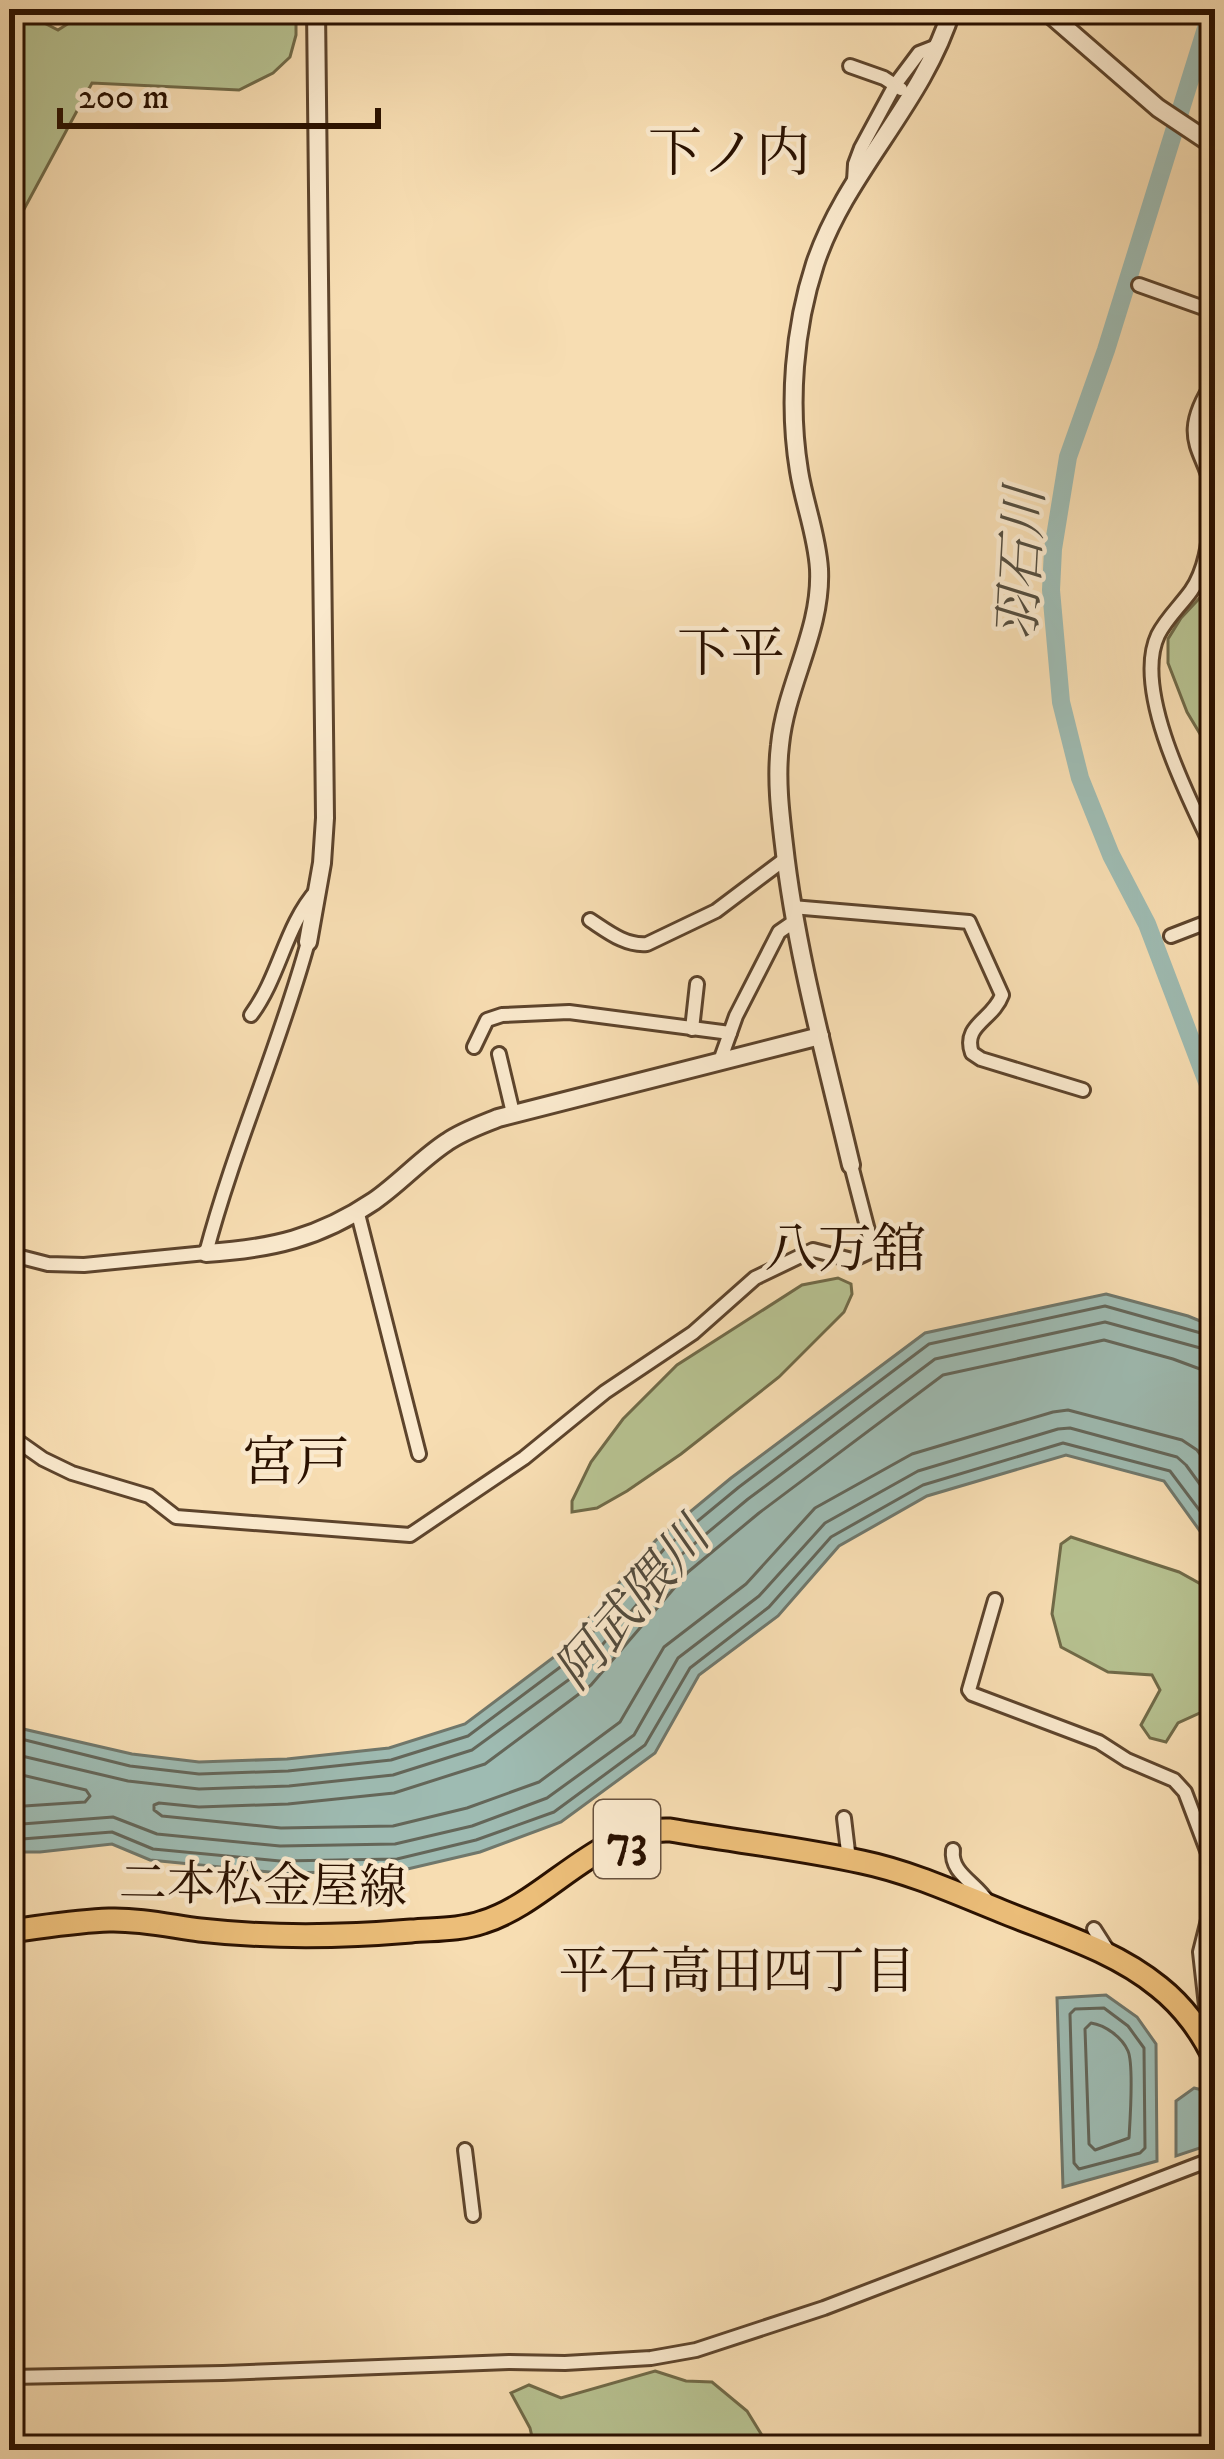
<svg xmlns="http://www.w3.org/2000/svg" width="1224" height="2459" font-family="'IM FELL DW Pica','Noto Serif JP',serif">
<rect width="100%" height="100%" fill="#f7ddb2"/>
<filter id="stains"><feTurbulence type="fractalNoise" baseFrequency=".00167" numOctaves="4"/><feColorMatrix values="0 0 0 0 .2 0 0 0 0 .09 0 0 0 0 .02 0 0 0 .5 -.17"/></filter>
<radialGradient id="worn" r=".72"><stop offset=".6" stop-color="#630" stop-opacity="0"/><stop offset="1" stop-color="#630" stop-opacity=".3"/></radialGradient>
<g fill="#b7c291" stroke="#706a48" stroke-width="3">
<polygon points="9,9 22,9 25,13 58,30 91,9 296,9 296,35 290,57 273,73 239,90 92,83 9,237"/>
<polygon points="1215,560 1215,759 1187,712 1168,663 1168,639 1181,618 1208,589"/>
<polygon points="838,1278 851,1284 852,1294 844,1312 779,1377 681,1454 627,1491 597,1508 572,1512 572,1501 591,1462 623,1419 677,1365 802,1285"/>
<polygon points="1071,1537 1179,1572 1215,1592 1215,1706 1178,1723 1166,1742 1150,1738 1141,1725 1160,1690 1152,1675 1108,1672 1061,1647 1052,1614 1061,1544"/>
<polygon points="655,2371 686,2381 712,2382 747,2411 771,2450 535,2450 530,2428 511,2393 529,2385 561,2398"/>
</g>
<g fill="#9ebbb2" stroke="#70776b" stroke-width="3">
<polygon points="1106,1294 1188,1316 1215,1327 1215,1552 1164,1481 1066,1455 927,1496 839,1546 778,1616 699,1675 655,1753 561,1822 480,1852 399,1871 280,1873 150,1860 112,1844 40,1852 9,1852 9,1720 19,1728 132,1754 199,1762 287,1759 389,1748 465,1724 558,1654 656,1540 731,1478 925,1333"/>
<polygon points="1106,1995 1137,2017 1156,2044 1157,2161 1063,2187 1057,1998"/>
<polygon points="1194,2088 1215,2093 1215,2143 1176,2156 1176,2101"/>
</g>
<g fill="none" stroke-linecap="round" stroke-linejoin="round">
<g stroke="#646659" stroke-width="3">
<polyline points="1215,1370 1200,1369 1173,1359 1104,1340 943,1375 759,1513 688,1572 591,1685 485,1764 394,1793 288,1804 199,1807 159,1803 154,1805 154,1810 162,1816 281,1828 393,1826 467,1808 539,1782 620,1722 664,1647 746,1584 815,1508 912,1454 1053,1412 1068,1410 1182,1440 1197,1450 1215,1474"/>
<polyline points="9,1736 130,1766 199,1774 288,1771 391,1760 468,1736 567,1662 665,1548 739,1487 929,1344 1105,1306 1215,1337"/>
<polyline points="9,1753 128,1781 199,1789 289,1786 393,1775 472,1750 578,1673 676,1559 748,1499 935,1359 1105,1322 1215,1352"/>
<polyline points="9,1772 86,1790 90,1796 85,1802 9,1807"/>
<polyline points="9,1825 113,1817 157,1834 280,1846 395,1844 472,1826 547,1798 634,1735 678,1658 759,1596 825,1523 918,1471 1058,1429 1070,1428 1177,1457 1186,1465 1215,1505"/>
<polyline points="9,1840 112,1832 153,1849 280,1861 397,1859 476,1840 554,1812 645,1745 690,1668 769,1607 831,1537 923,1485 1063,1443 1170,1471 1215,1531"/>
<polygon points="1104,2008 1128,2026 1144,2048 1145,2148 1140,2153 1079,2169 1074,2163 1070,2014 1075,2009"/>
<path d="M1091 2023C1105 2025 1122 2037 1128 2051 1134 2065 1130 2121 1129 2138L1095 2150 1089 2144 1085 2029Z"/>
</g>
<polyline stroke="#9ebbb2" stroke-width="18" points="1212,9 1106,350 1068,457 1053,549 1051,590 1061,702 1080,778 1111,855 1147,924 1212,1095 1215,1116"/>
<defs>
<g id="minor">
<polyline points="850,66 884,78 901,89"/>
<polyline points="854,181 855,164 861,148 895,85 919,53 937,46"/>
<polyline points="1139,285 1215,312"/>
<path d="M1215 380C1168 449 1218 453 1212 511 1209 538 1207 568 1191 591 1181 605 1166 619 1158 635 1132 690 1190 801 1215 853"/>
<path d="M792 907 969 922 1002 995C993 1020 962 1025 972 1053L981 1059 1083 1090"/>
<path d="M590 920C607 931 625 946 647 944L716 911 785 859"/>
<polyline points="1171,936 1215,919"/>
<path d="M251 1015C280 976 285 926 317 890"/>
<polyline points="692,1029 697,984"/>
<polyline points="474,1047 487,1020 502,1015 569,1012 730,1033"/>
<polyline points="499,1054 513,1113"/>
<polyline points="720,1061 736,1016 779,932 795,921"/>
<polyline points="357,1210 419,1454"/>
<path d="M9 1254 48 1264 84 1265 206 1253C234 1147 279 1048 308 942"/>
<polyline points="9,1435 43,1459 72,1473 149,1496 176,1517 410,1535 524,1458 605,1392 693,1333 755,1278 813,1250 852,1260 869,1252 871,1242 851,1165"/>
<polyline points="995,1600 969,1690 972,1694 1099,1742 1127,1760 1174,1780 1185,1792 1208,1853 1214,1880 1214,1896 1200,1952 1210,2042"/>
<polyline points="844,1818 849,1860"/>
<path d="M953 1850C950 1873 976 1883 987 1901"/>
<polyline points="1094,1929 1110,1954"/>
<polyline points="465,2150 473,2215"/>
<polyline points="9,2377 223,2373 509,2362 565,2363 651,2358 696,2350 824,2308 1215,2158"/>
</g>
<g id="tertiary">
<polyline points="1044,9 1158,108 1215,146"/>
<polyline points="308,942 322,863 325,818 316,9"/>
<path d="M851 1165C826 1059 796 953 784 845 780 812 776 778 780 745 786 684 822 631 819 569 817 535 804 503 799 471 788 404 794 328 815 264 846 171 923 104 952 9"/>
<path d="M206 1253C271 1249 319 1238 374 1201 400 1183 421 1159 447 1142 463 1131 481 1125 498 1118L820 1036"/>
</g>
<path id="primary" d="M9 1931C42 1927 76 1921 109 1920 140 1919 170 1926 200 1930 271 1938 340 1937 411 1931 435 1929 460 1930 483 1922 548 1902 598 1827 670 1830 733 1841 798 1848 862 1862 910 1872 956 1893 1001 1911 1055 1933 1114 1950 1159 1987 1183 2006 1203 2033 1215 2060"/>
</defs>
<use href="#minor" stroke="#5d442c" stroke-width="18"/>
<use href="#tertiary" stroke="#5d442c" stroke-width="22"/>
<use href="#primary" stroke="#2a1100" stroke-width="27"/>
<use href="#minor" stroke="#fae9cd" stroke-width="12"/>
<use href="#tertiary" stroke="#fae9cd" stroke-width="16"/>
<use href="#primary" stroke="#ecbe79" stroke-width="21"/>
</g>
<g text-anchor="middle" stroke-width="9" stroke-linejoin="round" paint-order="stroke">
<rect fill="#fae9cd" stroke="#68523e" stroke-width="3" x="594" y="1800" width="66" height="78" rx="9"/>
<g font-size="45" font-weight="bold" fill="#2a1100">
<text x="627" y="1855">73</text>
</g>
<g font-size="48" fill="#2a1100" stroke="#fae9cd">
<text transform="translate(263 1884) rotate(1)" y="17">二本松金屋線</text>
</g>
<g font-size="51" font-style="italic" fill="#534c3e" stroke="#fae9cd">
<text transform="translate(1020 564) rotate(-87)" y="18">羽石川</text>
<text transform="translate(631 1603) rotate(-49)" y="18">阿武隈川</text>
</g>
<g font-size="51" fill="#2a1100" stroke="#fae9cd">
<text x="737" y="1988">平石高田四丁目</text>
</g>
<g font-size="54" fill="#2a1100" stroke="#fae9cd">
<text x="729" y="171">下ノ内</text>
<text x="731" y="671">下平</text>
<text x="845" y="1267">八万舘</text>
<text x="296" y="1480">宮戸</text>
</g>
</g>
<rect width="1224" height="2459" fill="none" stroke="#f7ddb2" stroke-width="48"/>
<rect x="12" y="12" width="1200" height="2435" fill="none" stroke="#2a1100" stroke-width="6"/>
<rect x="24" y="24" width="1176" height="2411" fill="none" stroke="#2a1100" stroke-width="3"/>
<path d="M60 108v18h318v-18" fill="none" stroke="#2a1100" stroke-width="6"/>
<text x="78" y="108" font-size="36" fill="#2a1100" stroke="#fae9cd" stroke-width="9" paint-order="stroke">200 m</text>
<rect width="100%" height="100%" filter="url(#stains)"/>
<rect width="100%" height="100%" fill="url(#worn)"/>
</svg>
